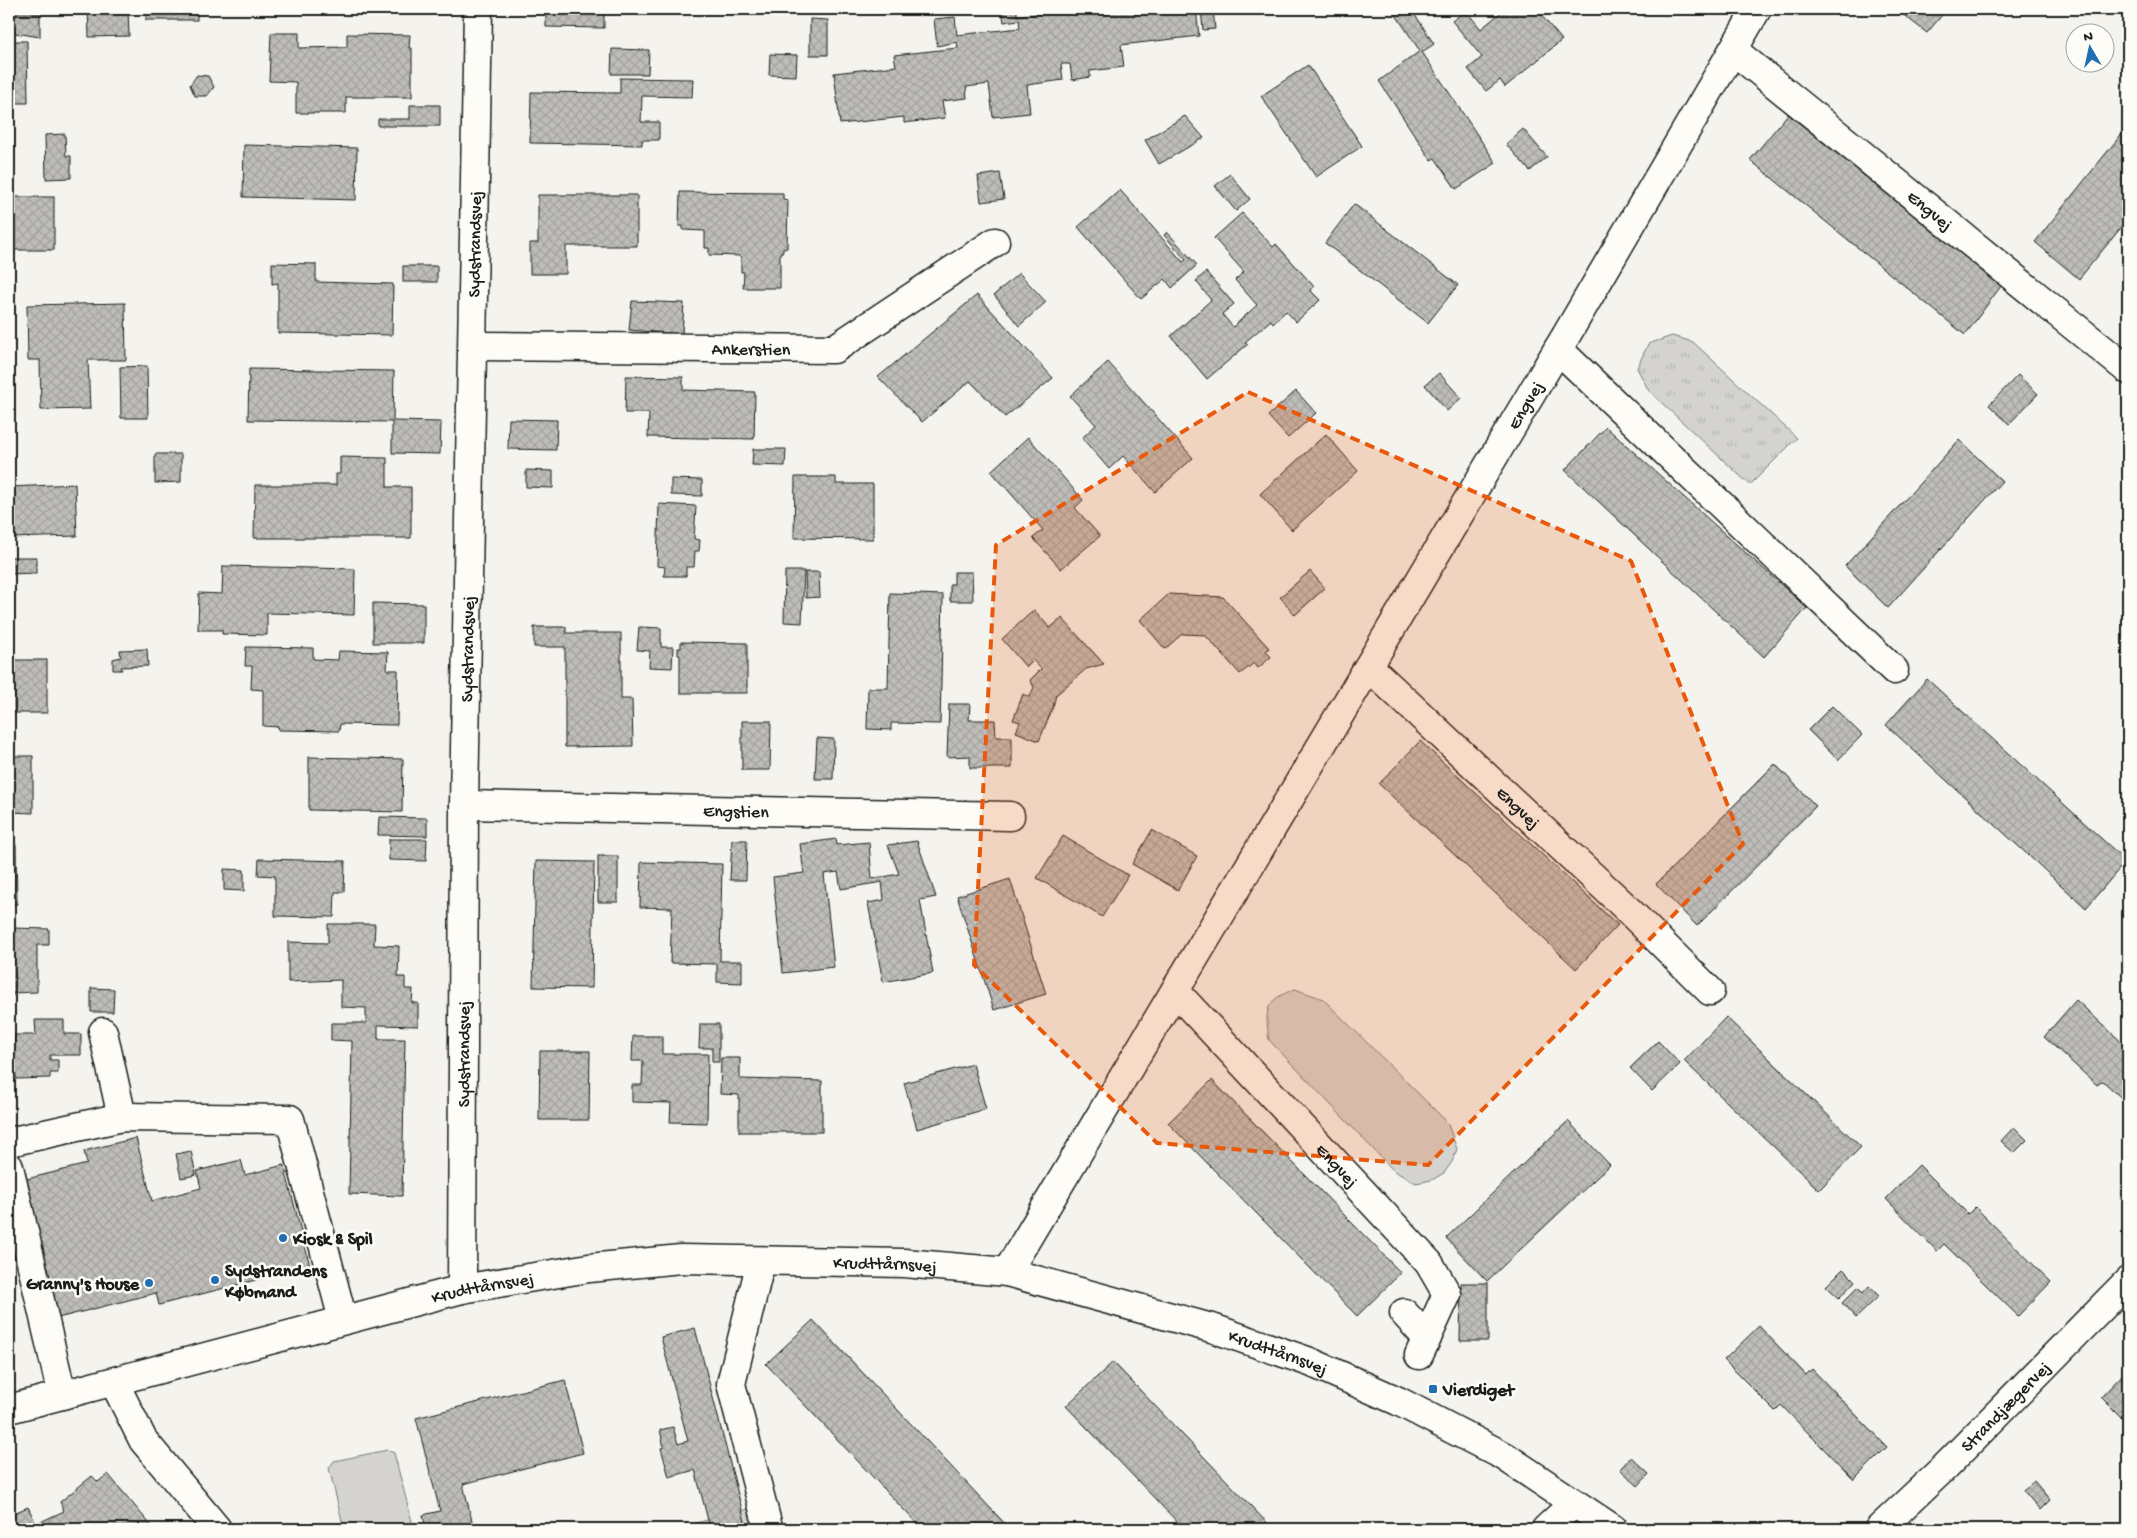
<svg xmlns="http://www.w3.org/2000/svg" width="2137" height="1538" font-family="'Gochi Hand',sans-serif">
<defs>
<pattern id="park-tufts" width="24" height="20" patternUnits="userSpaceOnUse" patternTransform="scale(1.25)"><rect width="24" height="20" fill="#d4d3cf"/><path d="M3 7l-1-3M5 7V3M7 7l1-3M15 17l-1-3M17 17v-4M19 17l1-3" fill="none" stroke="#b5b5b1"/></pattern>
<pattern id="building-cross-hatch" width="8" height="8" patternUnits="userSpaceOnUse" patternTransform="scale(1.25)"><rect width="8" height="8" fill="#bebdba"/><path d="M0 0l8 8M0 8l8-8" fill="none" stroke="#a3a29f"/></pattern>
</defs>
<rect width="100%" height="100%" fill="#f4f3ee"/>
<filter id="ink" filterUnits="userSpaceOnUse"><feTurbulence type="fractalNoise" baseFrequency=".02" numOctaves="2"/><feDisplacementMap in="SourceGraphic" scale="10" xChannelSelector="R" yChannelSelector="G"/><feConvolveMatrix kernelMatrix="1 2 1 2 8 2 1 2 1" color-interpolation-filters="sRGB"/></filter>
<g filter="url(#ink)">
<g fill="#d4d3cf" stroke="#787876">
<path d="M1295 989 1323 999 1447 1122 1457 1149 1452 1162 1444 1173 1432 1180 1416 1183 1394 1171 1269 1040C1265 1009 1264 1001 1295 989Z"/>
<polygon points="387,1450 394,1453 414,1529 344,1529 329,1468 334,1461"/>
<polygon points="757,1507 795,1529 673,1529"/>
</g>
<polygon fill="url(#park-tufts)" stroke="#787876" points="1672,336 1693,342 1797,438 1750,485 1649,391 1637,368 1648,344"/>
<g fill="url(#building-cross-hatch)" stroke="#1c1c1c">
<polygon points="88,9 128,9 129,36 89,37"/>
<rect x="146" y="9" width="51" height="11"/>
<polygon points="546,9 604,9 604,28 546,27"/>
<polygon points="1002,9 1017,9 1017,16 1065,11 1064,9 1196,9 1199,36 1121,45 1124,67 1090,71 1090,77 1072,80 1070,64 1061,64 1063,80 1027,85 1030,113 993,117 989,84 966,87 967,98 942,101 945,118 904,123 904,117 840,124 834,73 896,66 894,55 958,48 957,42 937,46 934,19 955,17 957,35 1020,28 1019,20 1004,22"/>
<polygon points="1201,9 1213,9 1215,29 1203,30"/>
<polygon points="1392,9 1410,9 1418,19 1434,44 1422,52 1496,163 1456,189 1435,158 1431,160 1379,81 1420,51"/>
<polygon points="1505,9 1536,9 1562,40 1505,87 1500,80 1486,91 1468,69 1482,57 1452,21 1463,13 1465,14 1467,12 1481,29"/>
<polygon points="1632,9 1649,9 1645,17"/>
<polygon points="1896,9 1947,9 1927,33"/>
<polygon points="9,13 40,13 40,37 9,32"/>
<polygon points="810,19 828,20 828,55 810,55"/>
<polygon points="271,33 299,33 299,48 347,47 347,34 410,35 409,48 412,48 412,97 346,97 346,113 296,113 296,82 269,81"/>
<polygon points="9,41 27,41 28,103 9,103"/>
<polygon points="612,49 649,50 648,74 611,74"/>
<polygon points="770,54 797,55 796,76 769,75"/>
<polygon points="1308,65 1362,146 1316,177 1261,96"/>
<polygon points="197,75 208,76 214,87 207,96 195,96 190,85"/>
<polygon points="620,78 693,79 692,97 642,96 641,122 659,122 659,140 642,140 642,145 530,143 531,92 620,93"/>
<polygon points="410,105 440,105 440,126 378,126 378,119 410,119"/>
<polygon points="1788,114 2001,286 1965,335 1750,160"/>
<polygon points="1185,116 1204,138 1159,164 1145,140"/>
<polygon points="2128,126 2128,219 2079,279 2035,242"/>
<polygon points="1523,129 1547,157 1530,171 1506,144"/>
<polygon points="65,134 66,156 71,156 71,178 46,179 45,135"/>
<polygon points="244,145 357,148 356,200 243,197"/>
<polygon points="1000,173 1004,199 981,202 978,176"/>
<polygon points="1230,174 1250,199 1236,211 1215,186"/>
<polygon points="1120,190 1183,262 1186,260 1164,235 1167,232 1197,265 1172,288 1165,279 1141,299 1078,227"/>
<polygon points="680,192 783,193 783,199 788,200 787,248 783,249 783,252 780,253 780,288 743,288 744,272 741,272 741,256 709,255 709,248 705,248 705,231 683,230 683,226 679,226"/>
<polygon points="538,195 637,195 637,246 566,246 566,274 530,274 530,243 538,243"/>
<rect x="9" y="197" width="45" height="53"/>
<polygon points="1354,204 1458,285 1428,323 1325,243"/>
<polygon points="1242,213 1273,247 1276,244 1310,282 1314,287 1310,290 1320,300 1296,322 1286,311 1273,323 1271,320 1245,342 1248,344 1207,379 1171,336 1211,300 1196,281 1206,272 1234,304 1222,314 1233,327 1257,305 1235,280 1244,272 1214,238"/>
<polygon points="272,263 316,264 316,282 393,284 392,335 278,333 278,283 272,284"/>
<rect x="403" y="266" width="34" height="16"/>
<polygon points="1019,273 1046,302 1019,326 994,295"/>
<polygon points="977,295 1053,378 1005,417 970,381 922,422 878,377"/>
<polygon points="632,301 684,303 682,334 629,330"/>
<polygon points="125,303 126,360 88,360 90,409 41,410 40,360 28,360 27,305"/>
<polygon points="1108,362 1193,458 1155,492 1123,456 1109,469 1082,438 1096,425 1070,396"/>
<polygon points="147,366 148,418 121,418 120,367"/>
<polygon points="249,369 394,371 393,421 441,422 440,454 392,453 392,422 248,420"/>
<polygon points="1439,373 1461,398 1447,411 1425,385"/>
<polygon points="2018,375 2038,394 2009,424 1989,405"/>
<polygon points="626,376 683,377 683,390 755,392 754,439 648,437 649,413 625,413"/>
<polygon points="1296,391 1316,413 1288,438 1268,416"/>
<polygon points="509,419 557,420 556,450 508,449"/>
<polygon points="1606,427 1807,608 1764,657 1565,470"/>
<polygon points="1326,434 1358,471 1292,530 1260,494"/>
<polygon points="1028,437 1083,500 1075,508 1100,536 1061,569 1033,538 1043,530 991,471"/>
<polygon points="1959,440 2002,481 1888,608 1845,566"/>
<polygon points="753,449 786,449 785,466 752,465"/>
<polygon points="155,454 181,454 181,482 155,483"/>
<polygon points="340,457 387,458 387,487 411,487 411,538 254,538 255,485 336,485 336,474 340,474"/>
<polygon points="526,470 553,471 553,488 526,487"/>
<polygon points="795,477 836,477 836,484 873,484 873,539 794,538"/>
<polygon points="671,479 702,480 702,496 671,495"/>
<polygon points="75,484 77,536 9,538 9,487"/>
<polygon points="659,504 696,506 694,539 700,540 699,551 695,551 694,567 686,567 686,576 664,576 665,567 657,566"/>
<polygon points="9,557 36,557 36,573 9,574"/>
<polygon points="223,566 355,569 354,615 267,613 267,635 222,634 222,630 198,630 199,593 222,594"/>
<polygon points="785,571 804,571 802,623 784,622"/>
<polygon points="1310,571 1325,588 1295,615 1280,597"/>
<polygon points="805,572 819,572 820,597 806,598"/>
<polygon points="954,572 972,572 973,601 950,601 950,584 954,584"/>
<polygon points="890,593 943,595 940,724 891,723 891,730 867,729 868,688 888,688"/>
<polygon points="1169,594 1223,597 1269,648 1266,651 1271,657 1258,668 1254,663 1240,674 1205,635 1182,634 1165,649 1140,620"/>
<polygon points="373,603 424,604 424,643 373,643"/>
<polygon points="1034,610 1050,628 1062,618 1104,664 1086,669 1056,695 1053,707 1039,741 1016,732 1020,722 1013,720 1023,694 1030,697 1034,687 1030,680 1041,669 1033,660 1026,667 1002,639"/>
<polygon points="534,627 566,627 566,633 621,633 621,699 632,699 633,746 565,747 565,647 534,647"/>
<polygon points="639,627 661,628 661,647 673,647 672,668 649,667 650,651 637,650"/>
<polygon points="681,642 747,643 747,693 680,693 680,655 678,655 678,648 681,648"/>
<polygon points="246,647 313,648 313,659 338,660 339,651 388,652 387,670 398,670 397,725 340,724 339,731 278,730 279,727 263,726 263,690 251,689 252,666 245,666"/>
<polygon points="147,649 148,666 121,667 122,670 113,670 113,659 121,657 120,650"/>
<rect x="9" y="660" width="38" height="53"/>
<polygon points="1927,679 2126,861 2086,908 1886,725"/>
<polygon points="949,704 970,704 969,720 995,720 996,737 1012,737 1012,768 970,768 970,756 947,757"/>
<polygon points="1832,706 1862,735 1838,760 1808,730"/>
<polygon points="742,721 771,721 770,770 742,770"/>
<polygon points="817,738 834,739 833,779 815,779"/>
<polygon points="1420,741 1618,925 1576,969 1379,784"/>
<polygon points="9,756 33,756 33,813 9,812"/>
<polygon points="309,757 403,759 402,812 309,810"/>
<polygon points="1775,764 1816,806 1697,926 1656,884"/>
<polygon points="379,817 427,818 427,836 378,835"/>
<polygon points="1152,830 1197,856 1178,890 1132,864"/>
<polygon points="1063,836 1128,875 1102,917 1037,878"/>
<polygon points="389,839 427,839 426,861 389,860"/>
<polygon points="836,839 837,845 869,842 872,879 899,874 888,845 917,841 936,897 920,900 933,973 883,982 868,903 884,900 882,882 841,889 838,872 824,874 834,967 783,973 773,877 804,873 800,844"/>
<polygon points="732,840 747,840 746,880 730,880"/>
<polygon points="9,845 16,845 17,904 9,904"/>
<rect x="598" y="856" width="20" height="46"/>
<polygon points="259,859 345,861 344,892 335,892 334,917 275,916 275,876 258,875"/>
<polygon points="536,861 594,862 592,988 533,987"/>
<polygon points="641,862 722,864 720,961 742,961 742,983 717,982 717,964 670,963 672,908 640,907"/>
<polygon points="224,869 244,870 244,891 224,890"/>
<polygon points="1010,879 1046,994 994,1010 957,896"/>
<polygon points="328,924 375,924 374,945 399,946 398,977 405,977 405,989 413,989 412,1003 418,1003 418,1026 378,1025 378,1039 405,1039 402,1196 349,1194 352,1041 331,1040 331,1023 366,1023 366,1008 341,1007 341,980 288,982 288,942 328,943"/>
<polygon points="9,926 12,926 12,928 49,929 49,945 37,945 37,992 13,993 13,996 9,996"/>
<polygon points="91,988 114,989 113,1012 91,1012"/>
<polygon points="2076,1000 2128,1048 2128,1104 2103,1081 2097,1085 2044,1037"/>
<polygon points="1726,1017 1861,1147 1819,1190 1684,1061"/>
<polygon points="35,1020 64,1020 64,1034 81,1034 81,1055 50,1055 50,1060 58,1060 58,1073 50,1073 50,1078 16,1079 15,1069 9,1069 9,1045 15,1044 14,1035 36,1035"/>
<polygon points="700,1024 719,1024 719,1062 712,1062 712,1048 699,1048"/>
<polygon points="633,1036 662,1036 662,1054 708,1054 707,1123 670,1122 671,1103 632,1102 632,1085 642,1085 643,1061 632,1061"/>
<polygon points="1658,1041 1680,1064 1652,1091 1630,1068"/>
<polygon points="540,1051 590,1051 589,1120 539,1120"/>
<polygon points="721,1058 740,1058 740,1079 822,1081 822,1132 739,1132 739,1095 720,1094"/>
<polygon points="973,1064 986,1109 917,1129 904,1083"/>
<polygon points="1212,1080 1401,1273 1357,1316 1168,1123"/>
<polygon points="1568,1121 1610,1165 1487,1281 1446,1238"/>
<polygon points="2014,1127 2027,1140 2014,1153 2001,1141"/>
<polygon points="136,1138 152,1201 201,1188 197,1171 241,1160 245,1175 284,1165 310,1266 159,1305 156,1293 58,1318 23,1180 87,1164 84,1151"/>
<polygon points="191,1151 196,1175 181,1178 176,1154"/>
<polygon points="1919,1165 1968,1214 1975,1207 2051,1282 2018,1316 1944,1244 1937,1251 1886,1199"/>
<polygon points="1843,1269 1855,1281 1839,1298 1826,1286"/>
<polygon points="1461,1283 1488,1283 1488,1341 1460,1341"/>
<polygon points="1869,1286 1879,1296 1856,1318 1842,1303 1858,1287 1863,1293"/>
<polygon points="813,1320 1010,1529 922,1529 766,1364"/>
<polygon points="1759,1326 1806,1375 1812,1369 1887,1447 1854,1480 1781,1405 1775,1411 1724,1360"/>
<polygon points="695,1328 747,1529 688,1529 709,1524 695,1470 669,1477 661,1448 664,1447 660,1430 673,1427 678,1444 688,1441 661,1337"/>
<polygon points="1113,1362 1273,1529 1184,1529 1066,1406"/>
<polygon points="2128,1369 2128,1424 2101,1397"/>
<polygon points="565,1380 583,1453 463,1484 474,1529 426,1529 423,1515 440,1511 416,1418"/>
<polygon points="1631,1457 1649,1474 1638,1486 1620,1469"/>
<polygon points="108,1474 154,1529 73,1529 67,1522 50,1529 9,1529 9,1515 28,1507 36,1524 64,1511 60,1502 92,1476 98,1482"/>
<polygon points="2034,1481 2050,1500 2040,1510 2023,1490"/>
</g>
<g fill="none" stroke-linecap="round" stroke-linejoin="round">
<defs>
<g id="minor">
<path id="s1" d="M1733 50 2128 370"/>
<path id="s2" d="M473 346 834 349 995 242"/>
<polyline points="1558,349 1894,670"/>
<path id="s3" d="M1369 667 1620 902 1710 991"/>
<path id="s4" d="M464 805 1010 816"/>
<path id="s5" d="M1175 991 1429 1263 1447 1294 1419 1355"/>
<polyline points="103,1032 122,1117"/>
<polyline points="9,1142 122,1117 290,1119 343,1320"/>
<polyline points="9,1167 62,1395"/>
<polyline points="761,1261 731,1384 767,1523"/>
<path id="s6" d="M1007 1272 1567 334 1757 9"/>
<path id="s7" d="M462 1289 464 805 478 9"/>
<polyline points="1404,1313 1427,1338"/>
<polyline points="114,1382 143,1440 217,1529"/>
<path id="s8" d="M9 1409 462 1289 589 1268 681 1259 904 1263 1007 1272 1215 1329 1310 1362 1398 1401 1504 1456 1613 1529"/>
<polyline points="1546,1529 1574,1503"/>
<path id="s9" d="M1879 1529 1945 1467 2128 1281"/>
</g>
</defs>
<use href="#minor" stroke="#1c1c1c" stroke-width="31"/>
<use href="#minor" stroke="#fdfcf7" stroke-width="28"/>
</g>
</g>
<path fill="#e8590c" fill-opacity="0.2" stroke="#e8590c" stroke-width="4" stroke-dasharray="10 6" stroke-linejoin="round" d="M1248 392 1631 561 1743 844 1428 1165 1157 1143 974 965 996 545Z"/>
<g fill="#1f6fb2" stroke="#fdfcf7" stroke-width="2">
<circle cx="283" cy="1238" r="5"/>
<circle cx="215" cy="1280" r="5"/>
<circle cx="149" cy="1283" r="5"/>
<rect x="1428" y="1384" width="10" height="10" rx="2.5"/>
</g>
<g text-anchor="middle" stroke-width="5" stroke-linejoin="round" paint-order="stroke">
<g font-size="18" fill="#1c1c1c" stroke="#fdfcf7">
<text dy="6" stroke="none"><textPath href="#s1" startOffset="254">Engvej</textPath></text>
<text dy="6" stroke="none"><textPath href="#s7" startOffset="1045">Sydstrandsvej</textPath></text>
<text dy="6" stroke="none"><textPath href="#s2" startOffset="278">Ankerstien</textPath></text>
<text dy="6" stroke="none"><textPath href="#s6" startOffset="1010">Engvej</textPath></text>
<text dy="6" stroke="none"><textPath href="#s7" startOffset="640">Sydstrandsvej</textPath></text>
<text dy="6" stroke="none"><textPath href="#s3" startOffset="205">Engvej</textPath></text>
<text dy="6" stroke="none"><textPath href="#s4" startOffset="272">Engstien</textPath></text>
<text dy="6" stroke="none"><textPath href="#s7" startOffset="235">Sydstrandsvej</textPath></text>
<text dy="6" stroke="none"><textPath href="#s5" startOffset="238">Engvej</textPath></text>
<text dy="6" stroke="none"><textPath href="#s8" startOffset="894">Krudttårnsvej</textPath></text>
<text dy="6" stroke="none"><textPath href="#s8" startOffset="489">Krudttårnsvej</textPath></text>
<text dy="6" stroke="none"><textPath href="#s8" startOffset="1299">Krudttårnsvej</textPath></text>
<text dy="6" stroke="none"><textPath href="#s9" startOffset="176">Strandjægervej</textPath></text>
</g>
<g font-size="18" font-weight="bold" fill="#1c1c1c" stroke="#fdfcf7" text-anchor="start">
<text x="293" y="1244">Kiosk &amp; Spil</text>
<text x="225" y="1276">Sydstrandens<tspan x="225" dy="21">Købmand</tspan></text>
<text x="139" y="1289" text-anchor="end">Granny's House</text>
<text x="1443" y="1395">Vierdiget</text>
</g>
</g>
<rect width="2137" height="1538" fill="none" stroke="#fdfcf7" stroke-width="30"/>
<rect x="15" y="15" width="2107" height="1508" fill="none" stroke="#1c1c1c" stroke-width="2" filter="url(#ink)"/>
<g transform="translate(2090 48) rotate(351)"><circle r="24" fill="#fdfcf7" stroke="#a3a29f"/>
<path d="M0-4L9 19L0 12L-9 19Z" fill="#1f6fb2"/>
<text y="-8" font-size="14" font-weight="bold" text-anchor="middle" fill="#1c1c1c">N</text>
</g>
</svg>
